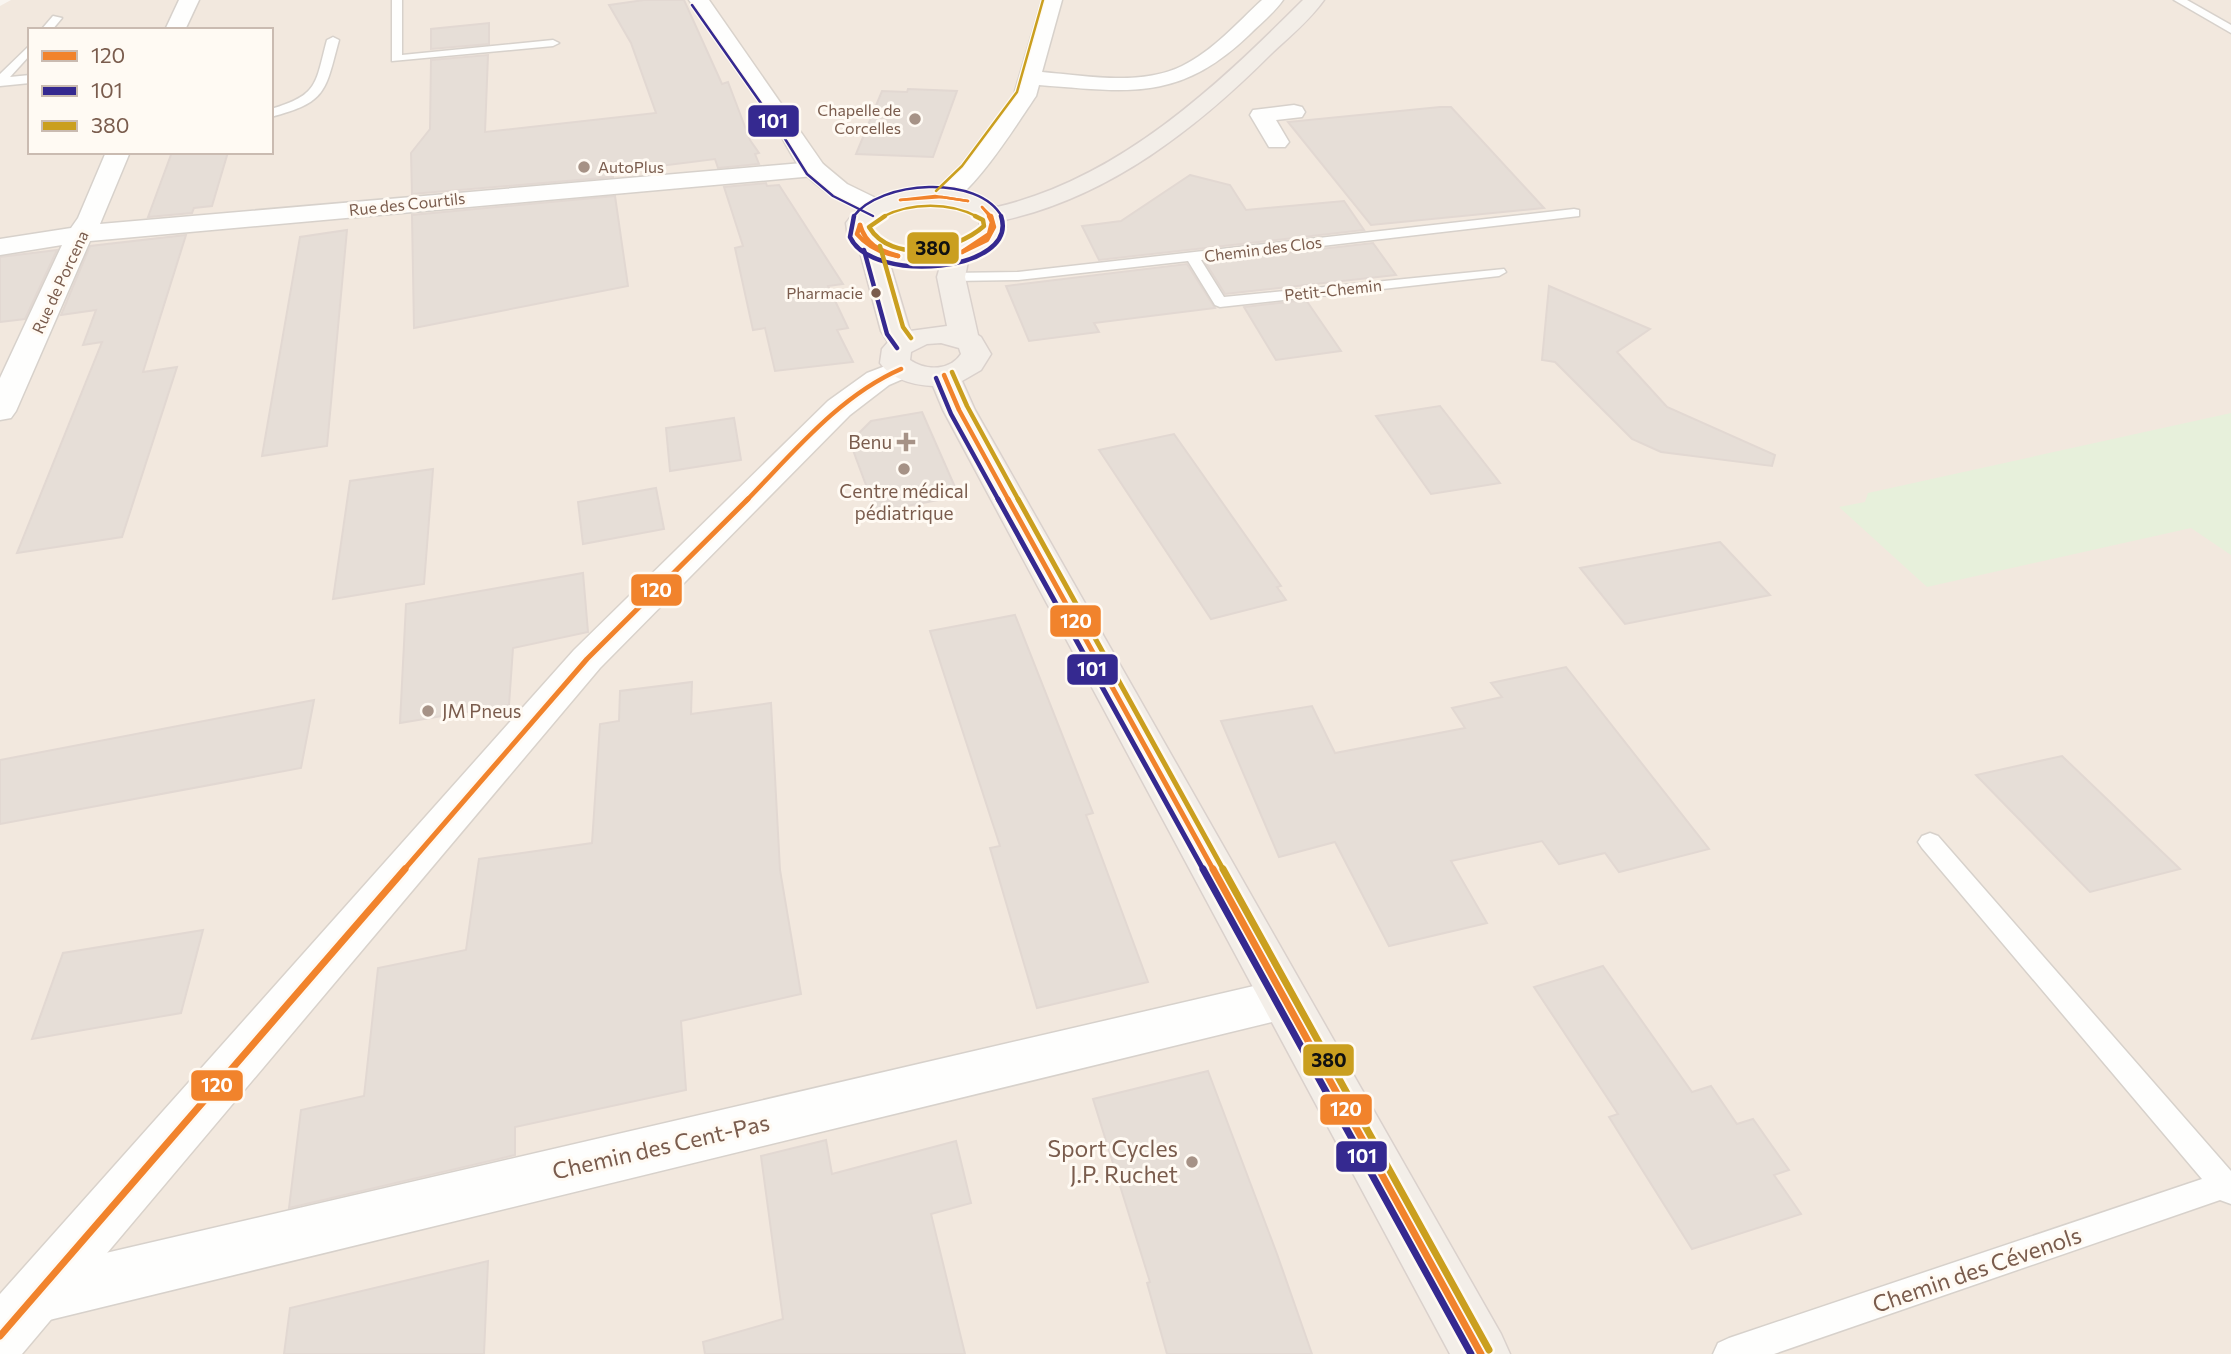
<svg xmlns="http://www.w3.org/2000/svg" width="2231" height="1354" font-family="Commissioner,sans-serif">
<rect width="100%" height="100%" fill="#f9f5f0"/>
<path fill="#f2e8de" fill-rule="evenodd" d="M11 0H2231V1354H0V6ZM30 30H271V152H30Z"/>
<polygon fill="#e7f0db" points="2231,413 2231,555 2191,528 1927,587 1839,507 1865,502 1868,493"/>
<g fill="#e6ded7" stroke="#e2d8d2" stroke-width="2">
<polygon points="644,0 684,0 722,84 728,82 750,140 759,153 755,154 759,164 718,168 715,159 612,172 613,177 412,194 411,153 430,129 431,60 488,55 485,132 656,113 631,43 609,5"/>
<polygon points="489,23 489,44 431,49 431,29"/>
<polygon points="908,89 957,91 933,157 856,154 882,91 907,92"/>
<polygon points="1440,107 1451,107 1544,208 1371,225 1288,122"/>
<polygon points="172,152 228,152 212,206 194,208 192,213 148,217"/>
<polygon points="1190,175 1230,185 1246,210 1344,201 1364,230 1099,260 1082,226 1121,221"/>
<polygon points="766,183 767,186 779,185 843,284 828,286 848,328 837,330 853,362 775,371 765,328 753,330 735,248 743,246 724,187"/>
<polygon points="615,196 628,286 414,328 412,215"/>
<polygon points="347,230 327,446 262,456 300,237"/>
<polygon points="186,235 143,372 177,367 122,537 17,553 102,342 83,345 96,310 61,315 90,246"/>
<polygon points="1373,243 1396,275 1225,294 1205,262"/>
<polygon points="57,250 25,319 0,322 0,257"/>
<polygon points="1187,264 1215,308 1094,323 1099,332 1029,341 1006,286"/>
<polygon points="1549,286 1650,329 1617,352 1667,407 1775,455 1772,466 1661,452 1632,439 1555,362 1542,360"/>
<polygon points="1306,300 1341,351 1276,360 1244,307"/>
<polygon points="1440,406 1500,483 1431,494 1376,416"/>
<polygon points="922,412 959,496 876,512 850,442 871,421"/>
<polygon points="734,418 741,460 670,471 666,428"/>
<polygon points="1174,434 1281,586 1277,587 1286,600 1211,619 1099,450"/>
<polygon points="433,469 424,584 333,599 350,481"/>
<polygon points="656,488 664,529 583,544 578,502"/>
<polygon points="1720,542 1770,595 1625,624 1580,568"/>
<polygon points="583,573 588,632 513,648 509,705 400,723 406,604"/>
<polygon points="1015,615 1093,813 1086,815 1148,982 1037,1008 990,848 1000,846 930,631"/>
<polygon points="1566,667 1709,849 1619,872 1605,853 1559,864 1542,841 1451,861 1487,923 1389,946 1335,842 1279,857 1221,721 1312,706 1335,753 1465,728 1452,708 1502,697 1491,683"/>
<polygon points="692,682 691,714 771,703 780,870 801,994 681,1021 686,1090 515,1127 515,1155 289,1208 301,1110 364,1096 378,968 466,950 479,859 592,843 600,724 619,721 620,691"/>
<polygon points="314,700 301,768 0,824 0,760"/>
<polygon points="2062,756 2180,869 2090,892 1976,775"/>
<polygon points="203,930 181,1013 32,1039 63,953"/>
<polygon points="1603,966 1692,1092 1711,1086 1737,1124 1753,1119 1789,1170 1774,1175 1801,1214 1692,1249 1609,1117 1618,1114 1534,987"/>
<polygon points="1208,1071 1277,1254 1312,1354 1167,1354 1147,1283 1150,1282 1093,1099"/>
<polygon points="826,1140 832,1174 956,1141 971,1203 931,1214 965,1354 705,1354 703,1342 783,1319 761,1156"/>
<polygon points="488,1261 484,1354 284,1354 290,1308"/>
</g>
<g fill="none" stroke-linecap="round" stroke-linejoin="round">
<defs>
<g id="lane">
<polygon points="392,0 402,0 402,55 553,40 559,43 553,46 392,61"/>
<polygon points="2174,0 2187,0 2231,25 2231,33"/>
<polygon points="53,16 62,18 52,30 41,30"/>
<path d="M333 37 339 40C325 92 327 102 271 117V109C319 95 315 84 327 40Z"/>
<polygon points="30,45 30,55 10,77 30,75 30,83 0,86 0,74"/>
<polygon points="1574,209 1579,210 1579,216 1201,260 1224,297 1504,269 1506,272 1499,276 1220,307 1215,305 1188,261 1018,280 951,281 944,277 951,273 1018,272"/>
<polygon points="1930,833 1938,836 2231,1171 2231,1204 2220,1200 1774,1354 1713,1354 1718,1343 1729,1338 2202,1179 1922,848 1918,842 1922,836"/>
</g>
<g id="street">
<polygon points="179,0 199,0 185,30 165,30"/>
<path d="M1042 0H1062L1042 72C1087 76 1141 86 1182 66 1213 51 1237 23 1262 0H1283C1274 13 1260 24 1249 35 1179 102 1129 92 1039 85L1036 96C1019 121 975 191 949 203 944 205 939 204 933 202L929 197 960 167 1014 95Z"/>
<polygon points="1294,105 1302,107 1305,112 1302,117 1276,120 1289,142 1285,147 1269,147 1250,115 1253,110"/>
<polygon points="106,152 130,152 100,224 814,162 823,164 826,169 823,174 814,176 90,241 16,411 11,418 0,420 0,378 62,245 0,255 0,239 71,228 78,218"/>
<polygon points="1284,979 1301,985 1308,999 1301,1013 1284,1019 37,1323 17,1315 9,1296 17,1277 37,1269"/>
</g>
<g id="secondary">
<path d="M689 0H709L823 164 847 184 886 203 890 208 886 213C863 219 822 191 806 175 792 160 783 137 772 120 745 80 717 40 689 0Z"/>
<polygon points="901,360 912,363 916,369 912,375 889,385 850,415 600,668 22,1354 0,1354 0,1294 574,650 828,401 867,373"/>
</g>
<path id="primary" d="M1303 0H1324C1310 20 1289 37 1271 54 1196 129 1110 196 1005 220L1006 227 992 245 969 256 965 277 978 335 981 337 991 354 981 370 962 381 975 410 1501 1334 1510 1354H1450L943 410 933 386C914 385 892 380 880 363L882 349 888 342 881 331 860 252 848 237 846 223C876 180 956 181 997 207 1120 178 1216 87 1303 0ZM919 205C941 204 961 206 979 218L980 226C958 251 901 260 874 237L872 225C885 211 901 207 919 205ZM889 261 909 265 941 263 937 277 947 326 910 331ZM941 343 959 348 961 354C950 371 926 371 910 360L911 352 927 344Z"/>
</defs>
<use href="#lane" stroke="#d7d1cb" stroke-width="3"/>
<use href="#street" stroke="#d7d1cb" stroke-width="3"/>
<use href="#secondary" stroke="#d9d2cb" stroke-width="3"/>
<use href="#primary" stroke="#dad1cc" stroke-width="3"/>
<use href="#lane" fill="#fefefd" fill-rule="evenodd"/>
<use href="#street" fill="#fefefd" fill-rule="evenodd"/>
<use href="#secondary" fill="#fefefd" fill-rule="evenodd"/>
<use href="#primary" fill="#f3eee8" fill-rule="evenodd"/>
<defs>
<g id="bus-1-far3">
<polyline points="900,200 935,196 968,201"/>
<polyline points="900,200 942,197 968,201"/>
<polyline points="982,207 990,217"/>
<polyline points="982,207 992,217"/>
</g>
<g id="bus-1-far2">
<path d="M860 225C866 245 879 250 898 256"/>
<path d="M860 225 857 234C868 247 881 253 898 256"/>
<polyline points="962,252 989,234 992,222 989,216"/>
<polyline points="962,252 987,240 994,227 991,216"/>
<polyline points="944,375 959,410 1009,501"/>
<path d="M746 501C793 453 839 396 901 369"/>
</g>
<g id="bus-1-far1">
<polyline points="1008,499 1214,871"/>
<polyline points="403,871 587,659 748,499"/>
</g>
<g id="bus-1">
<polyline points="1213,869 1481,1354"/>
<polyline points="0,1336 405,869"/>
</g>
<g id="bus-2-far3">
<polyline points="692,5 777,126 807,174 833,196 873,216"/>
<path d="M853 217C880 180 979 174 1002 217"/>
</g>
<g id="bus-2-far2">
<path d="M854 216 850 237C872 285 1020 272 1001 216"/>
<polyline points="864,250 887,334 897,348"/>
<polyline points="936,378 951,414 999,501"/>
</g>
<polyline id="bus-2-far1" points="998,499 1204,871"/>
<polyline id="bus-2" points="1203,869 1471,1354"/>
<g id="bus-3-far3">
<polyline points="936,191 962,166 1017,92 1043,0"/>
<path d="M882 217C911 202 950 202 978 217"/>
</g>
<g id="bus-3-far2">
<path d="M885 216 869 227C892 265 956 251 984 226L983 220 975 216"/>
<polyline points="880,246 903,327 911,338"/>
<polyline points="952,372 967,406 1019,501"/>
</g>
<polyline id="bus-3-far1" points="1018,499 1224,871"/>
<polyline id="bus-3" points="1223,869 1489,1350"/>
</defs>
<use href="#bus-1-far3" stroke="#fffaf3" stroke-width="5"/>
<use href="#bus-1-far2" stroke="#fffaf3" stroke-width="9"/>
<use href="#bus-1-far1" stroke="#fffaf3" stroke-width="10"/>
<use href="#bus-1" stroke="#fffaf3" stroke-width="12"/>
<use href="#bus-2-far3" stroke="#fffaf3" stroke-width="5"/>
<use href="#bus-2-far2" stroke="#fffaf3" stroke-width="9"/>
<use href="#bus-2-far1" stroke="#fffaf3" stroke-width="10"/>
<use href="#bus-2" stroke="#fffaf3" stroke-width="12"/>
<use href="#bus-3-far3" stroke="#fffaf3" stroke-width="5"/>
<use href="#bus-3-far2" stroke="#fffaf3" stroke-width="9"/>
<use href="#bus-3-far1" stroke="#fffaf3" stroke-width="10"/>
<use href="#bus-3" stroke="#fffaf3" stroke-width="12"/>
<use href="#bus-1-far3" stroke="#f1832c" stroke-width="2.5"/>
<use href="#bus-1-far2" stroke="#f1832c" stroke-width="4.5"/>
<use href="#bus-1-far1" stroke="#f1832c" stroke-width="5"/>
<use href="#bus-1" stroke="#f1832c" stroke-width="7"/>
<use href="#bus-2-far3" stroke="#352990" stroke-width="2.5"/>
<use href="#bus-2-far2" stroke="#352990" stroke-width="4.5"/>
<use href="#bus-2-far1" stroke="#352990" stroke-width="5"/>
<use href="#bus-2" stroke="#352990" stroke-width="7"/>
<use href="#bus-3-far3" stroke="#ca9f1f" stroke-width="2.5"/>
<use href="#bus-3-far2" stroke="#ca9f1f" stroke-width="4.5"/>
<use href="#bus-3-far1" stroke="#ca9f1f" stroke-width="5"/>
<use href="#bus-3" stroke="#ca9f1f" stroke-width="7"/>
</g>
<g fill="#a69286" stroke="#fffaf3" stroke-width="2.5">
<circle cx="915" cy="119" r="7"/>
<circle cx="584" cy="167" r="7"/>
<path d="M902.5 431.5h7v7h7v7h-7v7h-7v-7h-7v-7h7z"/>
<circle cx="904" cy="469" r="7"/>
<circle cx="428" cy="711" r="7"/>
<circle cx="1192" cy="1162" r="7"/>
</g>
<circle fill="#7a5c4d" stroke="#fffaf3" stroke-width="2.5" cx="876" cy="293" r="6"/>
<g text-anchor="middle" stroke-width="6" stroke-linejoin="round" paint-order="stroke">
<g font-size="16" fill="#7a5c4d" stroke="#fffaf3" text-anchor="end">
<text x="901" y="116">Chapelle de<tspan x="901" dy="18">Corcelles</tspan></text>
<text x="598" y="173" text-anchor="start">AutoPlus</text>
</g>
<g font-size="16" fill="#7a5c4d" stroke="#fffaf3">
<text transform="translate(407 204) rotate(-6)" y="6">Rue des Courtils</text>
<text transform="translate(1263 249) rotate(-7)" y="6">Chemin des Clos</text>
<text transform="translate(60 282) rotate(-65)" y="6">Rue de Porcena</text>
<text transform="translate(1333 290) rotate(-6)" y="6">Petit-Chemin</text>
</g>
<g font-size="16" fill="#7a5c4d" stroke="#fffaf3" text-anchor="end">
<text x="863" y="299">Pharmacie</text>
</g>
<g font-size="19" fill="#7a5c4d" stroke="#fffaf3" text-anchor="end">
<text x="892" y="449">Benu</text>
<text x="904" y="498" text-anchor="middle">Centre médical<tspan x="904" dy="22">pédiatrique</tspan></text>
<text x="442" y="718" text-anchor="start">JM Pneus</text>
</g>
<g font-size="23" fill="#7a5c4d" stroke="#fffaf3">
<text transform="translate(661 1147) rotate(-13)" y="8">Chemin des Cent-Pas</text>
<text transform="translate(1977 1270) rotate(-19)" y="8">Chemin des Cévenols</text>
</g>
<g font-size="23" fill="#7a5c4d" stroke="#fffaf3" text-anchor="end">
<text x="1178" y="1157">Sport Cycles<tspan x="1178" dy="26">J.P. Ruchet</tspan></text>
</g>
</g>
<g stroke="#fffaf3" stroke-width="2.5">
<rect x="747" y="104" width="53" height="34" rx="7" fill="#352990"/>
<rect x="906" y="231" width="54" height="34" rx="7" fill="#ca9f1f"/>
<rect x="630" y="573" width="53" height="34" rx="7" fill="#f1832c"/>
<rect x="1049" y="604" width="53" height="34" rx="7" fill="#f1832c"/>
<rect x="1066" y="653" width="53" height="33" rx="7" fill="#352990"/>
<rect x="1302" y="1043" width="53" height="34" rx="7" fill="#ca9f1f"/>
<rect x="190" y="1069" width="54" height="33" rx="7" fill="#f1832c"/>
<rect x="1319" y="1093" width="54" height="33" rx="7" fill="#f1832c"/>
<rect x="1335" y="1140" width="53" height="33" rx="7" fill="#352990"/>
</g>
<g font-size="19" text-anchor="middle" font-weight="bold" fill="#fff">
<text x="773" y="128">101</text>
<text x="656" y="597">120</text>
<text x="1076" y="628">120</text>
<text x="1092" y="676">101</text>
<text x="217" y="1092">120</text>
<text x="1346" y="1116">120</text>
<text x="1362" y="1163">101</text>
</g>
<g font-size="19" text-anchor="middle" font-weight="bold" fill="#111">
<text x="933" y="255">380</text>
<text x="1329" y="1067">380</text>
</g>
<rect x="28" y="28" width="245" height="126" fill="#fffaf3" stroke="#cabbb1" stroke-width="2"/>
<rect x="42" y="51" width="35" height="10" fill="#f1832c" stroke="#cabbb1" stroke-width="2"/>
<text x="91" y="63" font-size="21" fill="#7a5c4d">120</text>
<rect x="42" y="86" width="35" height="10" fill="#352990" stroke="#cabbb1" stroke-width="2"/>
<text x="91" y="98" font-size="21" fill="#7a5c4d">101</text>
<rect x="42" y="121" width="35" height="10" fill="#ca9f1f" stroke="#cabbb1" stroke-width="2"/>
<text x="91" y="133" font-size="21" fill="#7a5c4d">380</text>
</svg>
